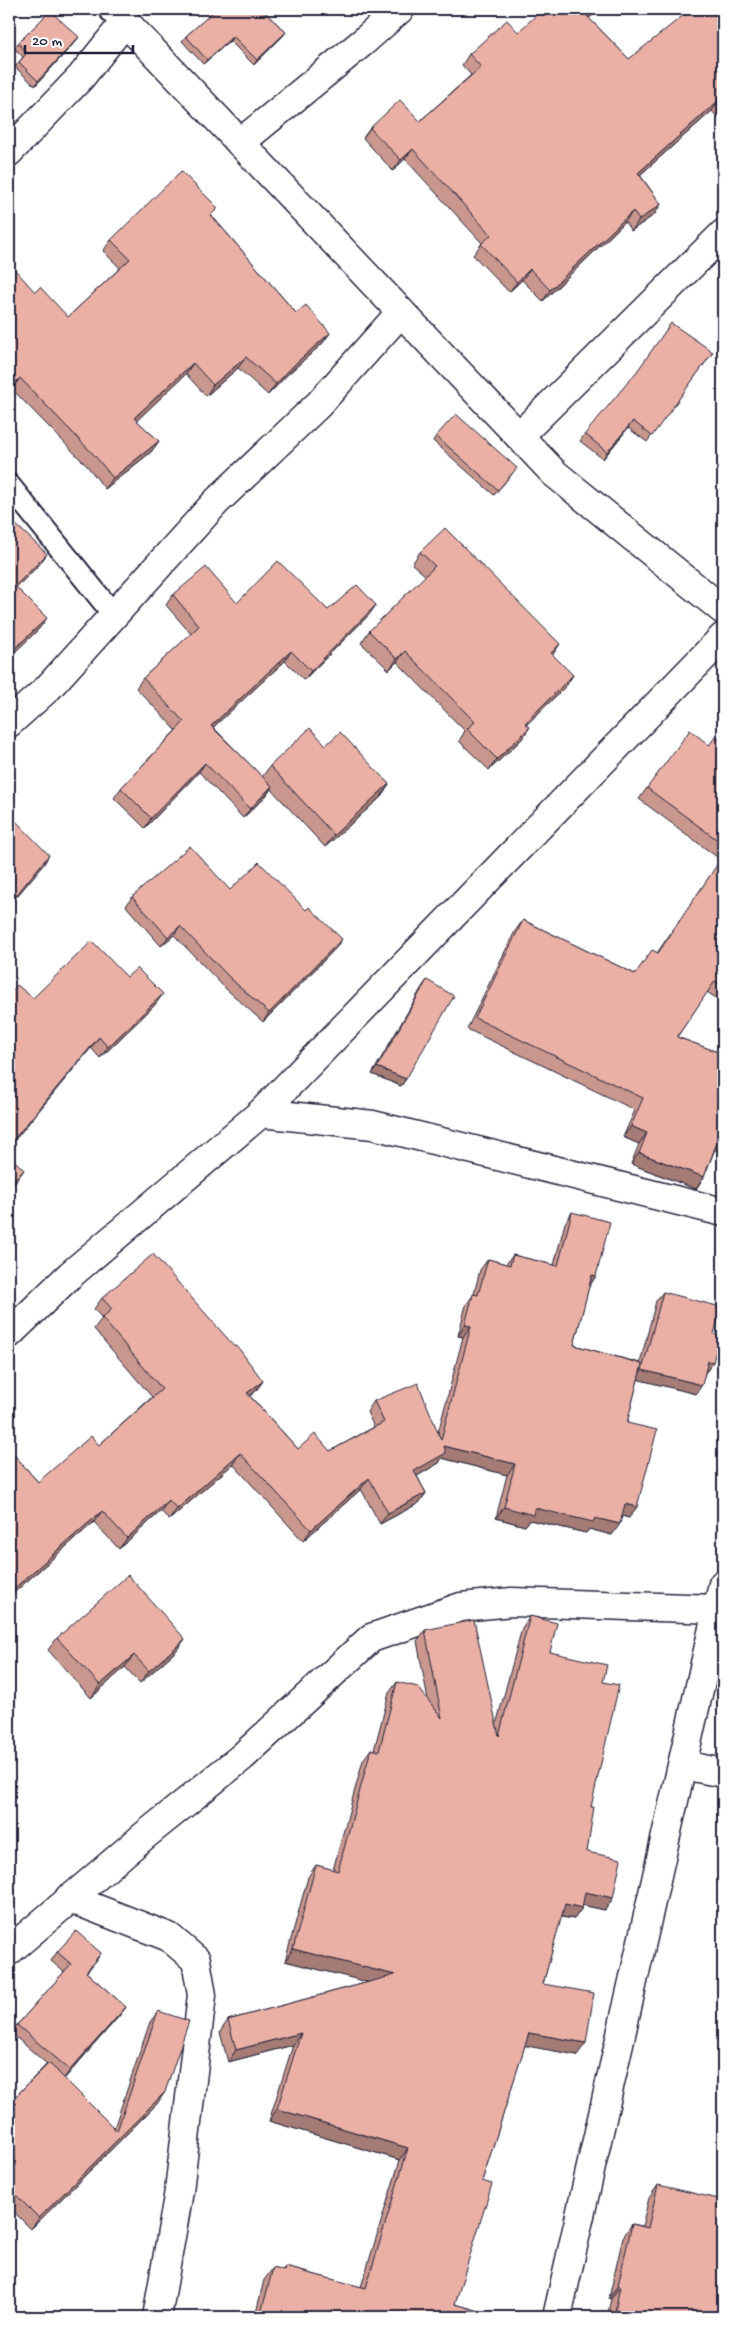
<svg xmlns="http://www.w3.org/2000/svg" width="732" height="2326" font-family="'Gochi Hand',sans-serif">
<rect width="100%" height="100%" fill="#fff"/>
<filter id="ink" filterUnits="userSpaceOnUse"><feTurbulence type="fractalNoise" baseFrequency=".02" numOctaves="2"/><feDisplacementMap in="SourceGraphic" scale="10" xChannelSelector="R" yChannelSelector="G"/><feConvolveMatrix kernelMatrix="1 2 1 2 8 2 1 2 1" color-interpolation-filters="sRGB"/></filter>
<g filter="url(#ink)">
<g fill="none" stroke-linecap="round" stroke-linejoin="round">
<defs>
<polyline id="service" points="9,485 114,615"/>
<g id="minor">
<polyline points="113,9 554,473 723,610"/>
<polyline points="240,143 363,42 400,9"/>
<polyline points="9,152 81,77 125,22"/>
<polyline points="519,436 723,234"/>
<polyline points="9,723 48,688 216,502 319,404 401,312"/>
<polyline points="261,1113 723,637"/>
<polyline points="9,1334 70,1275 261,1113 373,1125 723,1212"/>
<polyline points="683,1765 723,1773"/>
<polyline points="69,1898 169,1937 196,1960 202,1995 179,2191 157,2317"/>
<polyline points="9,1951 144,1836 242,1757 371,1638 461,1607 512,1602 717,1609"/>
<polyline points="557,2317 723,1584"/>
</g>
</defs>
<use href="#service" stroke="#22223b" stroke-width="25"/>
<use href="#minor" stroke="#22223b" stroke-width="31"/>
<use href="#service" stroke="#fff" stroke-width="21"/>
<use href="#minor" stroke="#fff" stroke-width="28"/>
</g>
<g fill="#c9978e" stroke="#22223b">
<polygon points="202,9 261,9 286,32 282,37 254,65 230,41 203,64 182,41 186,36 209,16"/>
<polygon points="599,9 589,18 629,59 723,9 723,112 717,117 712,111 640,175 661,204 654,215 631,231 625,222 543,301 522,280 509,292 473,255 482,243 405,159 393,171 363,138 370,128 420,121 471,75 462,65 469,54 518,32"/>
<polygon points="79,37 75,42 35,86 15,67 23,57 14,48 18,43"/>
<polygon points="212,216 296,313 330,333 322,344 287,375 268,395 238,368 206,396 186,374 136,420 159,441 151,452 105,489 88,467 12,389 35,292 68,317 120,268 103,251 111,240"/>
<polygon points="713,352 647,442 628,428 603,459 580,441 585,434"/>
<polygon points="436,436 513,473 494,495 433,441"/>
<polygon points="723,533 723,542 719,539"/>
<polygon points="420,552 553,655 573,675 565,687 527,724 522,739 489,770 459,741 465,731 397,662 389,670 361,643 369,631 426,576 412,564"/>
<polygon points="173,595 237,603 328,610 369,615 304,680 285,661 213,727 262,777 270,766 326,745 389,784 381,797 325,847 271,789 266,796 243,818 199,772 145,828 114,798 121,788 176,730 136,688 143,678 191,634 166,605"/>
<polygon points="723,742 723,994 719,1000 707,992 677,1037 723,1054 723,1153 715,1149 704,1177 696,1189 631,1164 639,1144 623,1137 635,1110 467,1029 515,931 523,920 635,974 657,953 721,860 639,799 647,788 709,745"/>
<polygon points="230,890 336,948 263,1022 225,988 174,935 161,946 126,906 132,897"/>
<polygon points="127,977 155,1005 100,1058 91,1048 33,998"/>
<polygon points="427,980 406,1079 401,1086 372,1074 422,987"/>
<polygon points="572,1212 596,1276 589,1286 574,1345 640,1363 656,1301 663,1292 714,1334 707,1371 706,1371 696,1394 638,1379 627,1423 629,1518 622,1516 612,1535 589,1529 586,1533 530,1520 525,1526 496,1518 507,1475 442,1458 439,1463 417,1476 426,1493 419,1503 380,1524 361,1489 303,1541 233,1464 169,1520 161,1511 119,1549 94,1522 9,1597 9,1449 38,1482 99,1445 152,1397 94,1329 102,1318 94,1309 102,1298 263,1381 255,1392 250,1396 298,1449 330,1451 374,1427 367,1412 374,1401 438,1433 463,1337 458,1336 466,1305 474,1294 480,1270 488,1259 506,1264 513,1255 554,1265 565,1223"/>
<polygon points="530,1616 550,1652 603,1682 591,1807 587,1852 613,1898 605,1910 582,1905 582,1908 574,1919 561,1917 543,1984 577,2055 525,2045 482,2181 455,2304 500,2317 255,2317 264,2280 273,2268 283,2271 285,2267 361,2287 400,2160 269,2121 293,2045 228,2062 220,2032 228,2020 369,1982 285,1961 308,1877 316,1865 333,1870 363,1760 371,1749 374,1750 389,1693 397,1682 428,1700 417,1641 425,1630 496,1725 522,1628"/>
<polygon points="57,1638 185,1639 176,1651 140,1683 125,1667 91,1698 48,1650"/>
<polygon points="57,1952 101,1953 86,1972 126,2007 120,2015 64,2079 114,2128 150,2022 158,2011 157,2104 31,2229 9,2207 9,2103 47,2064 11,2033 17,2025 64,1972 51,1961"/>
<polygon points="658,2185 723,2317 607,2317 611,2299 609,2298 623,2237 632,2224 642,2226 649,2198"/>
</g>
<g fill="#a47b74" stroke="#22223b">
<polygon points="595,9 599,9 580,27 587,16"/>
<polygon points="286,32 282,37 254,65 257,60"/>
<polygon points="233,36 230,41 203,64 207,60"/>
<polygon points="79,37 75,42 35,86 38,81"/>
<polygon points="719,100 712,111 631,183 638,173"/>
<polygon points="723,108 723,112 717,117"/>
<polygon points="413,149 405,159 393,171 401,160"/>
<polygon points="661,204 654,215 631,231 639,220"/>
<polygon points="633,211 625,222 543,301 550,290"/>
<polygon points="530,269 522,280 509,292 517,282"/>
<polygon points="330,333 322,344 287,375 268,395 276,384 295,364"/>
<polygon points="246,357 238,368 206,396 213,385"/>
<polygon points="193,363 186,374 127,430 134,418"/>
<polygon points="20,378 12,389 9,392 9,389"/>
<polygon points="633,421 628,428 603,459 607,452"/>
<polygon points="159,441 151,452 105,489 113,478"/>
<polygon points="47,554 39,565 9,595 15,586"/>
<polygon points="376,605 369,615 304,680 311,671"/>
<polygon points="47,618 39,629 9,658 9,654"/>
<polygon points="560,644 552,656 551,653"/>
<polygon points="291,651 285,661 205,735 211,726"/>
<polygon points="405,651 397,662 389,670 397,659"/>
<polygon points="573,675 565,687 517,734 525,723"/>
<polygon points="530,727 522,739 489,770 497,759"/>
<polygon points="205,763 199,772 145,828 151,818"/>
<polygon points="389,784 381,797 325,847 334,835"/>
<polygon points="272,786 266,796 243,818 250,809"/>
<polygon points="49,855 44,864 9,906 9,904"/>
<polygon points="180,926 174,935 161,946 168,937"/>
<polygon points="342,939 336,948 263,1022 269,1013"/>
<polygon points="163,994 155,1005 100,1058 108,1047"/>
<polygon points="99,1037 91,1048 9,1147 9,1145"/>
<polygon points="377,1067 406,1079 401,1086 372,1074"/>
<polygon points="631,1126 647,1133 639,1144 623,1137"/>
<polygon points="719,1137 723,1138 723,1153 711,1148"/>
<polygon points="639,1153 704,1177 696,1189 631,1164"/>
<polygon points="24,1170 16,1181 9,1188 9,1184"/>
<polygon points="592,1275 596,1276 589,1287"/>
<polygon points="465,1325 471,1326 463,1337 458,1336"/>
<polygon points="708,1361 713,1362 707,1371 702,1370"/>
<polygon points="642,1370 702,1385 696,1394 636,1379"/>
<polygon points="263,1381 255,1392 239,1404 247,1393"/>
<polygon points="444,1446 515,1464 507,1475 442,1458 439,1463 407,1482 414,1471"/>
<polygon points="240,1453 233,1464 169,1520 177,1509"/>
<polygon points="369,1478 361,1489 303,1541 311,1530"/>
<polygon points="426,1493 419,1503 380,1524 388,1513"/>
<polygon points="169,1500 161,1511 119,1549 127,1538"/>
<polygon points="625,1504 637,1507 629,1518 618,1515"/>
<polygon points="504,1507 535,1508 595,1518 620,1524 612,1535 589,1529 586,1533 530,1520 525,1526 496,1518"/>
<polygon points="102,1511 94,1522 9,1597 9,1593"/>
<polygon points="185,1639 176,1651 140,1683 149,1671"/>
<polygon points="134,1655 125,1667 91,1698 100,1685"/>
<polygon points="585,1892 613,1898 605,1910 577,1904"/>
<polygon points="565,1904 582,1908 574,1919 557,1916"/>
<polygon points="293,1949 395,1975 387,1987 285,1961"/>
<polygon points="101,1953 96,1961 80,1980 86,1972"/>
<polygon points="126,2007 120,2015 64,2079 70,2070"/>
<polygon points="301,2033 293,2045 228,2062 236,2050"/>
<polygon points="529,2033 586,2043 577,2055 521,2045"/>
<polygon points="165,2092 157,2104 31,2229 39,2218"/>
<polygon points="277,2109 408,2148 400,2160 269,2121"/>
<polygon points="618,2285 620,2286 611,2299 609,2298"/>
</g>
<g fill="#eab0a5" stroke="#22223b">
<polygon points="210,9 261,9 286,32 257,60 233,36 207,60 186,36 213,12"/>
<polygon points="543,9 595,9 587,16 629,59 691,9 723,9 723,105 719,100 638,173 661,204 639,220 633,211 550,290 530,269 517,282 481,244 491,235 413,149 401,160 370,128 400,100 420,121 481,67 469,54 507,20 518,32"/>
<polygon points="50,11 79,37 38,81 19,62 27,53 18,43"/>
<polygon points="181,171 218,208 211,215 296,313 306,305 330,333 295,364 276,384 246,357 213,385 193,363 134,418 159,441 113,478 95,456 20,378 9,389 9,263 35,292 40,287 68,317 130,259 111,240"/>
<polygon points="671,323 713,352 652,436 633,421 607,452 585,434 638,370"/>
<polygon points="456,414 517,468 498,490 436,436"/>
<polygon points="9,518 47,554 15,586 47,618 9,654"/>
<polygon points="445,528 560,644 551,653 573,675 525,723 530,727 497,759 467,729 475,722 405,651 397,659 369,631 435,566 420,552"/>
<polygon points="278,561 328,610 357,585 376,605 311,671 291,651 211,726 272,786 250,809 205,763 151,818 121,788 184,722 143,678 199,626 173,595 206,567 237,603"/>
<polygon points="310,728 326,745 340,732 389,784 334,835 270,766"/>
<polygon points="690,730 709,745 716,736 723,742 723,844 647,788"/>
<polygon points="9,814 49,855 9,904"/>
<polygon points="190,846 230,890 259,862 306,910 309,907 342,939 269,1013 231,979 180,926 168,937 132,897"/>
<polygon points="723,856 723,987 715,981 677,1037 723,1054 723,1138 719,1137 704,1177 639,1153 647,1133 631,1126 643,1098 475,1018 523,920 635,974 652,950 658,953"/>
<polygon points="92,941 127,977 137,968 163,994 108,1047 99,1037 9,1145 9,995 17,985 33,998"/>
<polygon points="427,980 454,996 406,1079 377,1067"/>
<polygon points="9,1155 24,1170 9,1184"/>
<polygon points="572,1212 610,1222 596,1276 592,1275 574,1345 642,1364 627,1423 657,1430 637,1507 625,1504 620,1524 595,1518 593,1522 535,1508 533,1515 504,1507 515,1464 444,1446 446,1453 414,1471 426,1493 388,1513 369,1478 311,1530 240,1453 177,1509 169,1500 127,1538 102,1511 9,1593 9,1449 38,1482 91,1436 99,1445 162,1389 102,1318 112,1309 102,1298 153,1254 235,1347 237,1346 263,1381 247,1393 298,1449 315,1434 330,1451 384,1422 374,1401 418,1383 441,1440 471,1326 465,1325 473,1294 478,1295 488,1259 510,1265 513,1255 558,1266"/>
<polygon points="663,1292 721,1307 714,1334 720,1336 713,1362 708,1361 702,1385 642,1370"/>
<polygon points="128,1575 185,1639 149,1671 134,1655 100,1685 57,1638"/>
<polygon points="530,1616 557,1623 550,1652 607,1665 603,1682 619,1685 591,1807 594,1807 587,1852 621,1859 613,1898 585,1892 582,1908 565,1904 543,1984 594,1993 586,2043 529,2033 482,2181 492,2184 455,2304 500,2317 260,2317 273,2268 284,2271 285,2267 366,2288 408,2148 277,2109 301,2033 236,2050 228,2020 395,1975 293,1949 316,1865 338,1871 371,1749 379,1751 397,1682 418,1687 442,1718 425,1630 474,1620 499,1736"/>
<polygon points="9,1631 14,1637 9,1642"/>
<polygon points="76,1931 101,1953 86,1972 126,2007 70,2070 17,2025 71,1964 57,1952"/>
<polygon points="158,2011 189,2021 165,2092 39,2218 9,2188 9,2103 49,2063 117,2131"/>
<polygon points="658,2185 723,2200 723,2317 614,2317 620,2286 618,2285 632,2224 648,2228"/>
<polygon points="9,2312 14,2317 9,2317"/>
</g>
</g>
<rect width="732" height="2326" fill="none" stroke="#fff" stroke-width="30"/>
<rect x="15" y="15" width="702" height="2296" fill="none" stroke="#22223b" stroke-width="2" filter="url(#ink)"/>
<path d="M25 45v8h108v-8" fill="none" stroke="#22223b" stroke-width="2.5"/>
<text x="32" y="45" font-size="15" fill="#22223b" stroke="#ffffff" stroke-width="4" paint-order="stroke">20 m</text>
</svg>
